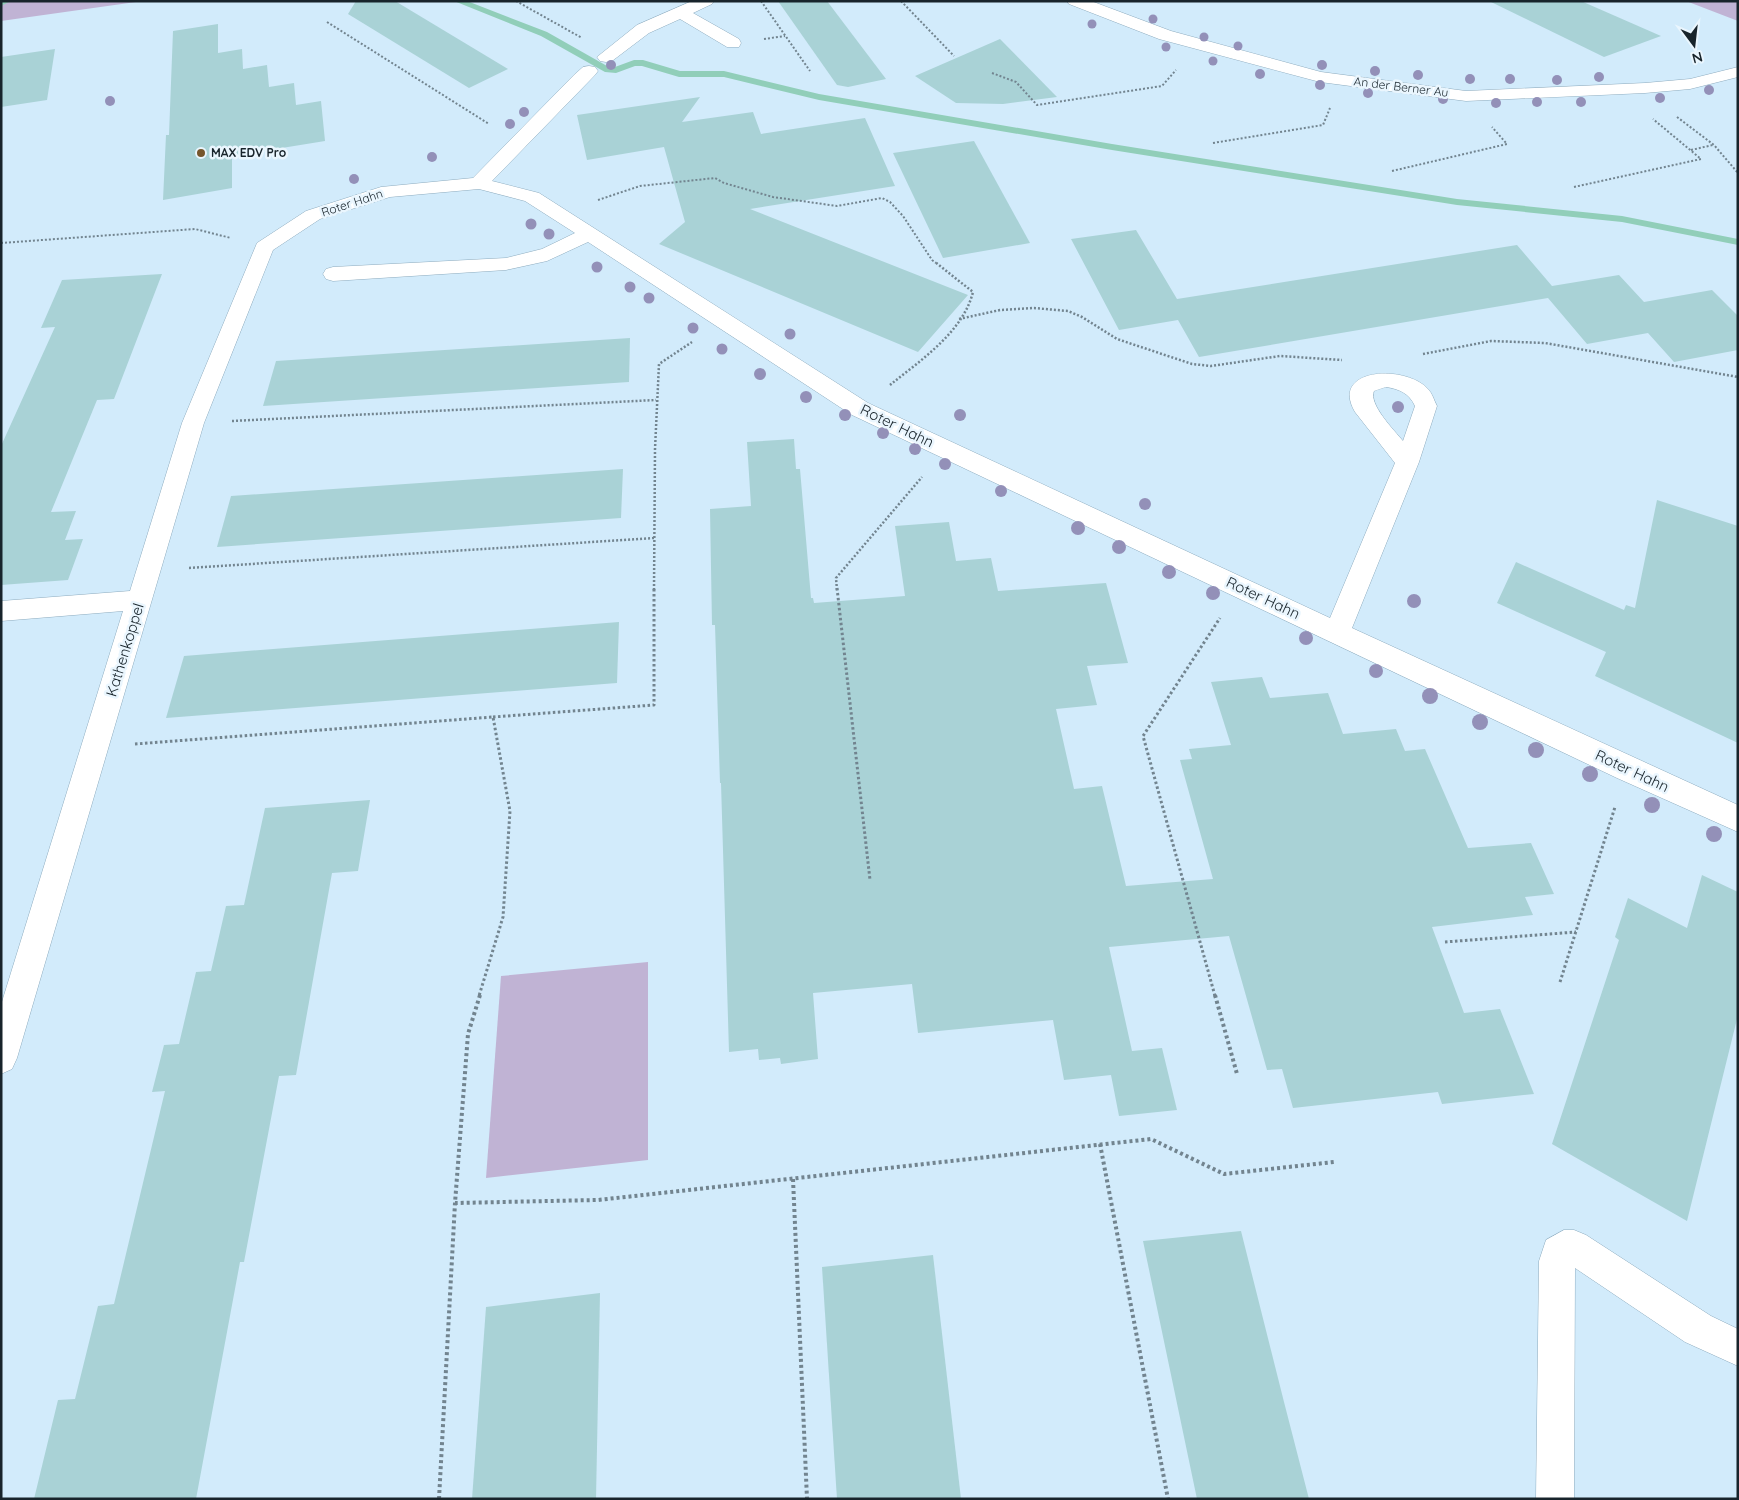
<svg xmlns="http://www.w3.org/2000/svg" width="1739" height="1500" font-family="Quicksand,sans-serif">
<rect width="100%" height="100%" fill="#d2ebfb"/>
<g fill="#c0b3d4">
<polygon points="1,1 143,1 1,21"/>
<polygon points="1686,1 1738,1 1738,21"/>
<polygon points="648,962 648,1160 486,1178 501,976"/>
</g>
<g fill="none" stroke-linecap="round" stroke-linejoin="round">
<g fill="#91ceb9" fill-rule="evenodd">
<polygon points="1,1 11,1 1,6"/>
<polygon points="454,1 467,1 547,32 607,66 615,67 634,60 643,60 680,71 724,71 819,94 1112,144 1457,199 1622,216 1738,239 1738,245 1622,222 1457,205 1112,150 819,100 724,77 679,77 642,66 635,66 616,73 605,72 541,36"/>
</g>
</g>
<g fill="#a9d2d6">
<polygon points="356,1 395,1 508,69 469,88 348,14"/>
<polygon points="778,1 827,1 886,79 848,87 837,85"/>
<polygon points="1489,1 1581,1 1661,36 1604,57"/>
<polygon points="218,24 218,53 242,49 243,69 267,65 269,87 294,83 296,105 321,101 325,141 232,156 232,188 163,200 166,135 169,135 173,31"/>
<polygon points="1000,39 1057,97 1003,104 956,103 915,76"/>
<polygon points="55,49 47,100 1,107 1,57"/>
<polygon points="700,97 682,122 753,112 761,134 865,118 895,186 750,209 968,295 918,352 659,244 685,222 664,147 587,160 577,115"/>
<polygon points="974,141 1030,243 943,258 893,153"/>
<polygon points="1136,230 1177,299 1517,245 1552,286 1619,275 1644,302 1712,290 1738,316 1738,350 1674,362 1648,333 1587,344 1548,298 1199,357 1178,320 1119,330 1071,239"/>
<polygon points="162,274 114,399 97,400 51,512 76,511 65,540 83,539 68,580 1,585 1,446 55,327 41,328 62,280"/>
<polygon points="630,338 629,382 263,406 276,361"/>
<polygon points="794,439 796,469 800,469 811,598 813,598 814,603 905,596 895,526 949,522 956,561 991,558 998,591 1106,583 1128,663 1087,666 1097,705 1056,709 1074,789 1102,786 1126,886 1213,879 1180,760 1192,759 1189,749 1231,745 1211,682 1262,677 1270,698 1328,693 1343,734 1396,729 1405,751 1425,749 1468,848 1531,843 1554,894 1525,897 1533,915 1432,927 1464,1013 1500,1009 1534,1094 1442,1104 1438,1092 1293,1108 1282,1069 1267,1070 1229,936 1109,947 1132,1051 1162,1048 1177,1110 1119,1116 1111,1075 1064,1080 1053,1020 918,1033 912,984 813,993 818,1059 781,1064 780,1058 759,1060 758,1049 729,1052 721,783 720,783 715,625 712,625 710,509 751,506 747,442"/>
<polygon points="623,469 621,518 217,547 231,496"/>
<polygon points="1657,500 1738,526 1738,743 1595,676 1606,652 1497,603 1516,562 1624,610 1626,605 1635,608"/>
<polygon points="619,622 617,683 166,718 184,656"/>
<polygon points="370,800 358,871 332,873 296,1075 279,1076 244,1262 240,1262 196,1499 34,1499 58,1400 75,1399 98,1306 114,1304 165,1091 152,1092 164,1045 179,1044 196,972 211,971 226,906 244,905 265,808"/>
<polygon points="1702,875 1738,892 1738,1015 1687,1221 1552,1144 1619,940 1615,937 1628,898 1687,928"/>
<polygon points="1241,1231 1284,1402 1309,1499 1197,1499 1143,1241"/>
<polygon points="933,1255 961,1499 837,1499 822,1267"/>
<polygon points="600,1293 596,1499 472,1499 486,1307"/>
</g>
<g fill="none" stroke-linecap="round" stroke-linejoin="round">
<defs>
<g id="minor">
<polygon points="692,1 714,1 712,4 693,13 739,39 741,43 739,47 727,47 680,19 649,33 612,61 606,62 600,61 597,57 637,25"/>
<polygon points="1067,1 1091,1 1171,31 1321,72 1466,91 1645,83 1690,79 1738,67 1738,77 1690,89 1645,93 1466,101 1320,82 1159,39 1069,4"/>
<path d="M589 66 595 67 598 71 595 75 492 181 539 193 868 403 1330 618 1395 463 1355 412C1329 368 1405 364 1428 389 1432 393 1434 400 1437 406L1419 462 1352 628 1738 805V832L1617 778 852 415 588 242 547 261 506 270 333 281 326 279 323 274 326 269 333 267 506 258 542 249 575 233 525 201 479 189 390 197 320 219 273 250 204 423 17 1058 12 1069 1 1074V1005L123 611 1 621V601L130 591 182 423 257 243 306 211 381 187 473 178 574 75 583 67ZM1386 387C1399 389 1409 393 1415 406L1403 441C1394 430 1368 404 1374 391Z"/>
<polygon points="1564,1230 1574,1230 1586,1235 1711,1316 1738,1329 1738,1366 1685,1342 1575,1268 1574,1499 1536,1499 1539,1261 1546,1240"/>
</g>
</defs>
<use href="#minor" stroke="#8eacbf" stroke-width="1"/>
<g stroke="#72848f" stroke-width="2" stroke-dasharray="2 2" stroke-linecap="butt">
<polyline points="516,1 582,38"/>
<polyline points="761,1 810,71"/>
<polyline points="901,1 954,56"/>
<polyline points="327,22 489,124"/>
<polyline points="764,39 785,36"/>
<polyline points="992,73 1016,82 1037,105 1162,86 1176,70"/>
<polyline points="1677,117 1714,145 1738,173"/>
<polyline points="1213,143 1323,125 1330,108"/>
<polyline points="1691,150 1713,145"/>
<polyline points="1392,171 1507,144 1492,127"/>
<polyline points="1574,187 1701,159 1653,119"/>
<polyline points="598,200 640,186 715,178 724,183 773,197 837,206 882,198 890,202 903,216 932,260 936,263"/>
<polyline points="1,243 195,229 231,238"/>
</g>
<g stroke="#72848f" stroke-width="2.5" stroke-dasharray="2 2" stroke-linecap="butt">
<polyline points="959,319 1000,310 1034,308 1068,311 1082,317 1117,339 1192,364 1211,366 1280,356 1342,360"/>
<polyline points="1423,354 1491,341 1545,343 1738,377"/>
<path d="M890 385C921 360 963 332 973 292L935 262"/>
<polyline points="232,421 656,400"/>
<polyline points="189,568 654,538"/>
<polyline points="654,590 655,449 659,364 692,342"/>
<polyline points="837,590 836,578 922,477"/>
</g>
<g stroke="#72848f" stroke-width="3" stroke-dasharray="2.5 2.5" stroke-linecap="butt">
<polyline points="837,588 870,880"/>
<polyline points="493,717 654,705 654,588"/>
<polyline points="135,744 493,717 510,811 503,917 479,996"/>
<polyline points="1445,942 1576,932"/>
<polyline points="1560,982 1615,807"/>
<polyline points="1215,996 1143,736 1220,618"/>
</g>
<g stroke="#72848f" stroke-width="4" stroke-dasharray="3 3" stroke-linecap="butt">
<polyline points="480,995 468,1034 455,1203 598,1200 1151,1139 1224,1174 1334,1162"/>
<polyline points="1215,995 1237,1074"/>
<polyline points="1100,1144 1168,1499"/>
<polyline points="793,1179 807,1499"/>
<polyline points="439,1499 455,1203"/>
</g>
<use href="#minor" fill="#fff" fill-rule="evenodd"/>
</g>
<g fill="#9390b8">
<circle cx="1153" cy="19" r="4.5"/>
<circle cx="1092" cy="24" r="4.5"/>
<circle cx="1204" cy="37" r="4.5"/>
<circle cx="1238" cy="46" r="4.5"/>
<circle cx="1166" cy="47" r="4.5"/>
<circle cx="1213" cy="61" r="4.5"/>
<circle cx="611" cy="65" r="5"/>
<circle cx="1322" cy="65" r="5"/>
<circle cx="1375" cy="71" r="5"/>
<circle cx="1260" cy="74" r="5"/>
<circle cx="1418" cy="75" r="5"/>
<circle cx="1599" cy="77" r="5"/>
<circle cx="1470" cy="79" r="5"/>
<circle cx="1510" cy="79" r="5"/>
<circle cx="1557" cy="80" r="5"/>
<circle cx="1320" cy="85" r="5"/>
<circle cx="1709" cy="90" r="5"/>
<circle cx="1368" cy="93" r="5"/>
<circle cx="1660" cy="98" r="5"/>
<circle cx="1443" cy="99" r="5"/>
<circle cx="110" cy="101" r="5"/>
<circle cx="1537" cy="102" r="5"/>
<circle cx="1581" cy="102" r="5"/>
<circle cx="1496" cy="103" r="5"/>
<circle cx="524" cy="112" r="5"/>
<circle cx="510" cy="124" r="5"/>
<circle cx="432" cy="157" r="5"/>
<circle cx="354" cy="179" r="5"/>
<circle cx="531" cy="224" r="5.5"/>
<circle cx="549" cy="234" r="5.5"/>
<circle cx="597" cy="267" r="5.5"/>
<circle cx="630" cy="287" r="5.5"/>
<circle cx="649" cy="298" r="5.5"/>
<circle cx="693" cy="328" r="5.5"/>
<circle cx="790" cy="334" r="5.5"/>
<circle cx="722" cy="349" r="5.5"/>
<circle cx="760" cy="374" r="6"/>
<circle cx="806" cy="397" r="6"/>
<circle cx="1398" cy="407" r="6"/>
<circle cx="845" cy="415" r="6"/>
<circle cx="960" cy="415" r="6"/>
<circle cx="883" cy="433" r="6"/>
<circle cx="915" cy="449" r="6"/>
<circle cx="945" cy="464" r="6"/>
<circle cx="1001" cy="491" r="6"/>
<circle cx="1145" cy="504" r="6"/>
<circle cx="1078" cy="528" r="7"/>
<circle cx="1119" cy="547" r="7"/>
<circle cx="1169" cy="572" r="7"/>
<circle cx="1213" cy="593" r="7"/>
<circle cx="1414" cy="601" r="7"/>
<circle cx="1306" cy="638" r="7"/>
<circle cx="1376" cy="671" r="7"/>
<circle cx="1430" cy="696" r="8"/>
<circle cx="1480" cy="722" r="8"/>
<circle cx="1536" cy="750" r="8"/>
<circle cx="1590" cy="774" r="8"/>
<circle cx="1652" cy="805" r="8"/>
<circle cx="1714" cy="834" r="8"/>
</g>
<circle fill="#76562c" stroke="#eaf6fe" stroke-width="2" cx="201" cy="153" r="5"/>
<g text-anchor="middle" stroke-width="5" stroke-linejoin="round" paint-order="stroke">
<g font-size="12" fill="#18242b" stroke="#eaf6fe">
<text transform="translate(1401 87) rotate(7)" y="4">An der Berner Au</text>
<text transform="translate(352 203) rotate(-18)" y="4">Roter Hahn</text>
</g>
<g font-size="12" font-weight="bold" fill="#18242b" stroke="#eaf6fe" text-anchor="start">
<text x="211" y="157">MAX EDV Pro</text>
</g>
<g font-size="15" fill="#18242b" stroke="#eaf6fe">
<text transform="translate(897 426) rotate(26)" y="5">Roter Hahn</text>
<text transform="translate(1263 598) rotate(25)" y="5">Roter Hahn</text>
<text transform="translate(125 650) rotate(-73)" y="5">Kathenkoppel</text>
<text transform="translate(1632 771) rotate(25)" y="5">Roter Hahn</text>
</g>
</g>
<rect width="1739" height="1500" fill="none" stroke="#18242b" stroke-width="5"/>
<g transform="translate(1694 45) rotate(165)" stroke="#eaf6fe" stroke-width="4" paint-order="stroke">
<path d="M0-4L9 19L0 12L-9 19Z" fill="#18242b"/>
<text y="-8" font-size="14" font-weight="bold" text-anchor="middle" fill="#18242b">N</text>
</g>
</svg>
